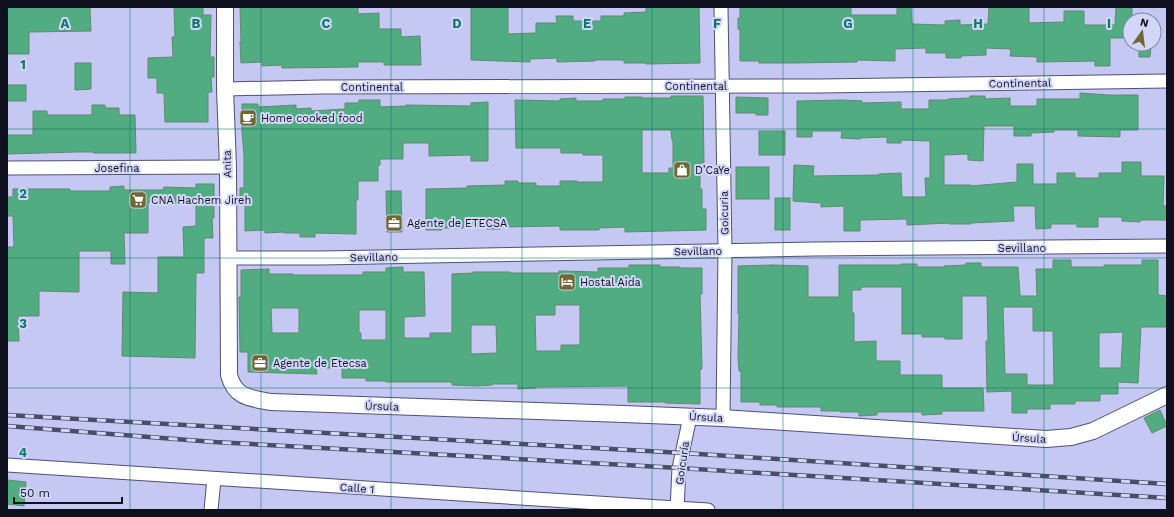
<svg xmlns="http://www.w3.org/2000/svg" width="1174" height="517" font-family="'Work Sans',sans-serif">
<rect width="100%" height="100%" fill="#c4c8f2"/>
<g fill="#52ac81" stroke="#5f8972" fill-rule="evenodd">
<polygon points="7,7 90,7 91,31 29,32 29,54 7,54"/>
<polygon points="174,7 203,7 203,15 211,15 210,57 214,57 214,77 211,77 212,92 208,92 208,122 165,122 164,93 157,93 157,78 148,78 148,58 173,57 172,37 175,37"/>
<polygon points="240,7 358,7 358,14 379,13 379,29 401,29 401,37 420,36 421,65 384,65 384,62 358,62 358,67 282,68 282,65 262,66 262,62 241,63 240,42 241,42"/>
<polygon points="471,7 508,7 508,34 536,33 536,23 557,23 556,16 573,16 573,21 601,21 601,16 624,16 624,13 646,12 646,7 699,7 700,63 646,64 646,63 624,63 624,60 595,60 595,61 557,62 557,58 530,59 530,62 471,60"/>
<polygon points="740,7 851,7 851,15 897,15 897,7 911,7 912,24 945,25 945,21 960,20 960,25 988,24 989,7 1029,7 1029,23 1064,22 1064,11 1084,11 1084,25 1115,25 1116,7 1132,7 1132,20 1130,20 1130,38 1110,38 1110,66 1095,66 1095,61 1037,62 1037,57 1010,56 1011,49 986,48 986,55 961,56 961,58 946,58 946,53 926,53 926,48 895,49 895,61 857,60 857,62 791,63 759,63 759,61 740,61 740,29 738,29 738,18 740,18"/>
<polygon points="1139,44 1151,44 1150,57 1139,57"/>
<polygon points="75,63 91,63 91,89 75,90"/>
<rect x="7" y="85" width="19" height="16"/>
<polygon points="1080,93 1109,95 1138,95 1138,130 1120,130 1120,137 1078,136 1078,130 1054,130 1054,132 1031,133 1031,136 1014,136 1014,126 984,126 983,161 968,160 968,154 944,155 944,185 971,185 971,186 1017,182 1017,164 1033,164 1033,184 1057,184 1057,173 1075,173 1075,178 1099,178 1099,173 1122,173 1122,162 1141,162 1141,176 1164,176 1163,206 1167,206 1167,220 1140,220 1140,222 1122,221 1122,217 1098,217 1098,227 1077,227 1077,224 1051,224 1051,228 1036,229 1035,206 1013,206 1014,221 971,223 971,224 949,224 949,223 907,225 907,219 860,220 860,231 844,231 844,206 821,207 821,203 793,201 794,165 814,166 813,176 879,175 879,174 901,173 902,197 926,197 925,178 930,178 930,141 901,140 901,143 887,143 887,137 860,138 860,139 841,138 842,131 812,131 812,137 797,137 797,101 843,100 862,101 862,103 901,102 901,109 929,109 929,100 948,100 948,99 970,98 970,96 985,96 985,99 1010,98 1010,106 1037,106 1037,99 1080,99"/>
<path d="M671 96H703L704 163H700V189H702V209H706V230L625 232V227L599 228V230H560V226L501 227V229H487V227H463V228H442V230H426V189L467 188V186L505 185V181H518V183H536V186H560V181H577V182H603V155H583V153H561V148H516L515 100 560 101V99L576 98V101H603V99H625V97H642V98H671ZM642 130H671L672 140H673V168H669V173H642Z"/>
<polygon points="736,97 768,98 768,115 756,115 756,113 736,113"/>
<polygon points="359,100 380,100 380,107 406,106 406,105 471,106 471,103 488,102 488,161 471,161 471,155 429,156 429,143 403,143 403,159 380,159 380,165 378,165 378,181 358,181 358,200 356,200 356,234 315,233 315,237 300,237 300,233 284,233 284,232 265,233 265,230 245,231 245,205 240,205 240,188 244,188 244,154 242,132 242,104 258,104 258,107 296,105 296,109 311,108 311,111 345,109 345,103 359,103"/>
<polygon points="92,105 105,105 105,108 119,108 119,115 135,115 136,153 93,153 93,152 77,152 7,154 7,135 33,135 33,111 47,111 47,115 92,115"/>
<rect x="759" y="131" width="26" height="24"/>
<rect x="736" y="167" width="33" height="32"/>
<polygon points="196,184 214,184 214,218 212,218 213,238 204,238 204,273 196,273 195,358 122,356 123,292 158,293 158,257 184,257 183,227 196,226 196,205 148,202 148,233 124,233 125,264 111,264 111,251 79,251 79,292 39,291 39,316 18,316 19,341 7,341 7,247 14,247 13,216 7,216 7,197 13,197 13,189 70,189 70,191 110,191 110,187 124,186 124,190 163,190 164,187 196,188"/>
<polygon points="386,191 401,191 402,232 387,232"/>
<rect x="775" y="198" width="15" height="32"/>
<path d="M1053 260H1071V267H1104V265H1142V260H1158V295L1167 296V327H1141L1138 383 1118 382V394H1100V401H1075V404H1050V409H1027V413H1012V391L987 392 986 341H988L987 296H962V339H945V337H922V334H902V287H861V290H852V313H854V342L876 341V361H900V375H942V388H983L984 411H942V414L922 415V412H877V415L859 416V412H840V411H821V407H777V405H760V402H741V371H739L738 357 739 314H738V266L772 265 808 266V297H839V265H901V264H917V267H944V266L966 265V263H981V267H1018L1020 296H1037L1036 269H1053ZM1003 307H1033V331H1053L1054 385H1027V374H1005ZM1123 332 1121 368H1099V333Z"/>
<path d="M629 265H660V267H680V268H702V294H700L702 369H700V404L665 403V402H628V386L536 387V388L518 389V384H492V385L476 386 452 385V382H386V381H366V378H342V368H316L317 374 248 372V352H240L239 297H241V270L269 269V274H293V275H363V272H386V268L403 267V272H424L425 316 404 317V338H430V333H452V274L473 273V272H510V273H559V271L598 272V268H629ZM555 305H580V345H561V351H536L535 315H555ZM271 308H299V333H272ZM359 310H386V340H361V333H359ZM471 325H496L497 353 471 354Z"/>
<polygon points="1160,410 1167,426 1152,433 1144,418"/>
<polygon points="7,480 26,482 24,506 7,504"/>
</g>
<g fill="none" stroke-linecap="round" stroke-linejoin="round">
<defs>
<g id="minor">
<polyline points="721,7 725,251 723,418"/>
<polyline points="225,89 322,87 819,86 1167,81"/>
<polyline points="7,168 228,167"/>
<polyline points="229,258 322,258 814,249 1167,246"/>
<polyline points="7,465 708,510"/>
<polyline points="211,510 214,479"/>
<polyline points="677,510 679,468 690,417"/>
</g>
<path id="tertiary" d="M225 7V89L228 167 229 375C235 398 250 398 271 402L624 414 723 418 1046 439 1071 437 1093 431 1167 395"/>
</defs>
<use href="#minor" stroke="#4e5174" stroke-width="15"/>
<use href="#tertiary" stroke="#4e5174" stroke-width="18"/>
<use href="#minor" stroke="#fff" stroke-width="13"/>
<use href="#tertiary" stroke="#fff" stroke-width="16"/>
<defs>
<g id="rail">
<polyline points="7,415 683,453 1167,484"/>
<polyline points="7,426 214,442 679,468 1167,498"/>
</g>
</defs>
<use href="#rail" stroke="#4b4d65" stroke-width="4.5"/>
<use href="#rail" stroke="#d2d6f8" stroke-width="3" stroke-dasharray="9" stroke-linecap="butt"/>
</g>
<path fill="none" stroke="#0f766e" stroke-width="1" stroke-opacity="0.55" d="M130 7V510M261 7V510M391 7V510M522 7V510M652 7V510M783 7V510M913 7V510M1044 7V510M7 129H1167M7 258H1167M7 388H1167"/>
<defs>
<symbol id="cafe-square" viewBox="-11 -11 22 22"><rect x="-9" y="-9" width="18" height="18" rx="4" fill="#6f6734" stroke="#d2d6f8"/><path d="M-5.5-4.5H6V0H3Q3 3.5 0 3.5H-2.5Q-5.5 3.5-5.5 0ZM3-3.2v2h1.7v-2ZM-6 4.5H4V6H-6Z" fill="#fff"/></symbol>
<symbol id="shop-square" viewBox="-11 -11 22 22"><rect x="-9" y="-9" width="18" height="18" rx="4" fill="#6f6734" stroke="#d2d6f8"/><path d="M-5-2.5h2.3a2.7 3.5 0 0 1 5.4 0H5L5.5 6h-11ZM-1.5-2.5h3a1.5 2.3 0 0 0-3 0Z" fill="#fff"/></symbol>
<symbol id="supermarket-square" viewBox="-11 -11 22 22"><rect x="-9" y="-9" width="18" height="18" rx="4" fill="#6f6734" stroke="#d2d6f8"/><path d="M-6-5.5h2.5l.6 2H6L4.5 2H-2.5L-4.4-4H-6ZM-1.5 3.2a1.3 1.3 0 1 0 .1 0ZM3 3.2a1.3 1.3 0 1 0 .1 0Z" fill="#fff"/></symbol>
<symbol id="office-square" viewBox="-11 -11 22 22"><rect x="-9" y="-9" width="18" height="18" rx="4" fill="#6f6734" stroke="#d2d6f8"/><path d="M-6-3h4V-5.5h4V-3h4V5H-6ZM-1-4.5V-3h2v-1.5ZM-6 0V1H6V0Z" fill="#fff"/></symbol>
<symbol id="hotel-square" viewBox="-11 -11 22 22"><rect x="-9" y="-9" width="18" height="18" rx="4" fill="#6f6734" stroke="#d2d6f8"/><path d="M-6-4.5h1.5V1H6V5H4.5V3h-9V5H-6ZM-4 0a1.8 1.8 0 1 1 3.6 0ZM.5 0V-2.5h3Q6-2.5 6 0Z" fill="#fff"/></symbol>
</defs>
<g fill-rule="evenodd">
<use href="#cafe-square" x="238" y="108" width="20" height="20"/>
<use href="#shop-square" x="672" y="160" width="20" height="20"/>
<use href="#supermarket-square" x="128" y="190" width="20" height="20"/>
<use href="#office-square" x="384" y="213" width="20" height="20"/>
<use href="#hotel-square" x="557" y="272" width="20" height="20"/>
<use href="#office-square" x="250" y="353" width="20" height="20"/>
</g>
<g text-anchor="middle" stroke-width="4" stroke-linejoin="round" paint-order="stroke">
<g font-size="11" fill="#10111f" stroke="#d2d6f8">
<text transform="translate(1020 83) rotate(-1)" y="4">Continental</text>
<text x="696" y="90">Continental</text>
<text x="372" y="91">Continental</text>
<text transform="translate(227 164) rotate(-91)" y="4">Anita</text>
<text x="117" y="172">Josefina</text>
<text transform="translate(724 213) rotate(-91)" y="4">Goicuria</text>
<text x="1022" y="252">Sevillano</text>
<text transform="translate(698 251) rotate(-1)" y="4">Sevillano</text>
<text transform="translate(374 257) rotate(-1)" y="4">Sevillano</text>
<text transform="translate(382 406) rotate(2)" y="4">Úrsula</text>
<text transform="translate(706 417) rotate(3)" y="4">Úrsula</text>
<text transform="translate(1029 438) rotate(3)" y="4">Úrsula</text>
<text transform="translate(682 463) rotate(-82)" y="4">Goicuría</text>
<text transform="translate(357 488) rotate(4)" y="4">Calle 1</text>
</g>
<g font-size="11" fill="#10111f" stroke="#d2d6f8" text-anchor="start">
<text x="261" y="122">Home cooked food</text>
<text x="695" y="174">D’CaYe</text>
<text x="151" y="204">CNA Hachem Jireh</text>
<text x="407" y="227">Agente de ETECSA</text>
<text x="580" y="286">Hostal Aida</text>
<text x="273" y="367">Agente de Etecsa</text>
</g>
</g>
<g font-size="13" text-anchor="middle" font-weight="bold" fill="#0f766e" stroke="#d2d6f8" stroke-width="4" stroke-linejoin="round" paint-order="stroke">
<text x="65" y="28">A</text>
<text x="196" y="28">B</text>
<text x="326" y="28">C</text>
<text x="457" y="28">D</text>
<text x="587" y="28">E</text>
<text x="717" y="28">F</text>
<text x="848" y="28">G</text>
<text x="978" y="28">H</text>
<text x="1109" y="28">I</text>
<text x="23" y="69">1</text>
<text x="23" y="198">2</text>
<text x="23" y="328">3</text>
<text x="23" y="457">4</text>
</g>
<rect width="1174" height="517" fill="none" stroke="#10111f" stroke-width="16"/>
<g transform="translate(1142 32) rotate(14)"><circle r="19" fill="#d2d6f8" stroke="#8487a1"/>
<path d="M0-3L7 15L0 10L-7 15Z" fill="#6f6734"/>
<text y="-6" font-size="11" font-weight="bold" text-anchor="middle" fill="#10111f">N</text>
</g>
<path d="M14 497v6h108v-6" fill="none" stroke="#10111f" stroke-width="2"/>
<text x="20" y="497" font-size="12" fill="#10111f" stroke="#d2d6f8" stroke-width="3" paint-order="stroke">50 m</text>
</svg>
